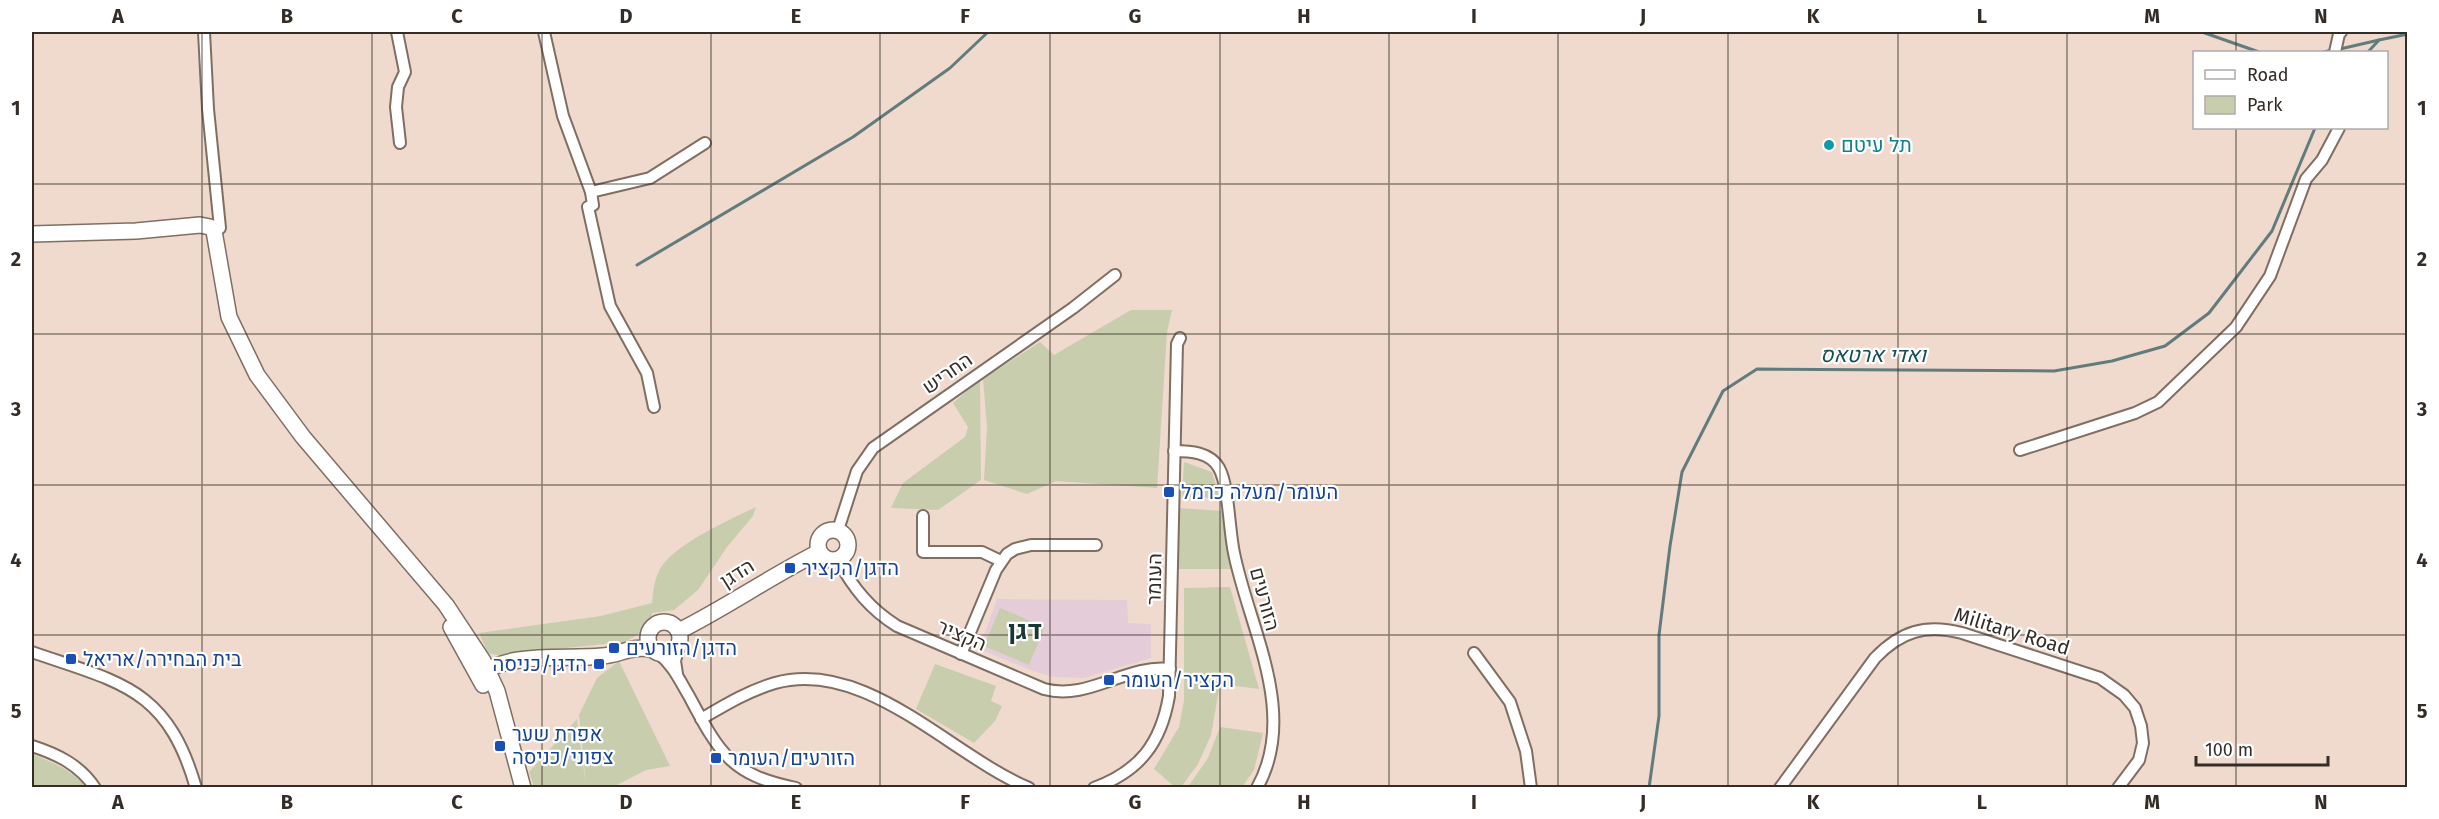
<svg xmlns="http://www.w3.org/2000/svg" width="2439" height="819" font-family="'Fira Sans',Heebo,sans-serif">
<rect width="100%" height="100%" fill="#efdacd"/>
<polygon fill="#e4cdd9" points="997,599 1127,600 1128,623 1151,624 1151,658 1084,678 1053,677 1033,671 979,649"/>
<g fill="#c8cdae">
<polygon points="1131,310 1172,310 1167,332 1157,488 1056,481 1027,494 984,480 987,427 983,379 1040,342 1054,355"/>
<polygon points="980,380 981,480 938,510 891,508 903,483 965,437 968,427 953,403"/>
<polygon points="1184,462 1212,472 1220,498 1182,497"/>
<path d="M756 507 753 516 727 547 698 590 674 610 652 613 651 623 642 632 625 642 497 655 488 653 479 633 601 616 652 603C653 592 654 581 659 571 670 546 731 519 756 507Z"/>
<polygon points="1177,508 1223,511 1232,569 1176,569"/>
<polygon points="1230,587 1259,689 1220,684 1211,735 1198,764 1181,787 1175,787 1154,769 1179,727 1184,700 1184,588"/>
<polygon points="1000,608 1045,627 1029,665 984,646"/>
<polygon points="619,661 670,766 646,770 613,787 534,787 529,772 577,719 586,786 579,715 597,678"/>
<polygon points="935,664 996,686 991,701 1002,706 995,721 974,743 916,709"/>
<polygon points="1220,727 1263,733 1254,770 1242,787 1188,787 1208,758"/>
<path d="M32 754C54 763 71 770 87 787H32Z"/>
</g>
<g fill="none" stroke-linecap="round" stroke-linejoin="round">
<g stroke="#627c7d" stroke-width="3">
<polyline points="2202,32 2259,52"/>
<polyline points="2340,49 2379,40"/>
<polyline points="2323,52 2333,50"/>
<polyline points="2368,52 2379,40 2408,34"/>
<polyline points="637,265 853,137 950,68 988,32"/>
<polyline points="1649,788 1659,716 1659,635 1670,546 1682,472 1723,391 1757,369 2054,371 2112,361 2165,346 2209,313 2272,231 2315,128"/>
</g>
<defs>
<g id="street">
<polyline points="204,32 208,109 220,228"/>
<polyline points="397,32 405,72 398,87 396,107 400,143"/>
<polyline points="544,32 563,116 591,192"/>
<polyline points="2335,52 2339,34 2341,32"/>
<polyline points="654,407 647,373 610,306 588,207 593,205 591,192 650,178 705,143"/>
<polyline points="2020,450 2135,413 2158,402 2236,327 2270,276 2306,179 2322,160 2339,128"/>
<path d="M1174 451C1190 451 1210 452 1219 468 1229 486 1229 531 1234 553 1249 628 1299 713 1257 788"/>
<polyline points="923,516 923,552 982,552 1001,561"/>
<polyline points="838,530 857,471 873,448 1073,308 1115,275"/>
<path d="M838 560C853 588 870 609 897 626L1044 689C1089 701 1126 664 1170 669"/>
<path d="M32 652C120 683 167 687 196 788"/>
<polyline points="1474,653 1510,702 1526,751 1531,788"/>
<path d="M659 654C673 665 680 681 689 696 719 752 730 775 796 788"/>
<polyline points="961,654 996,570 1007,554 1015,549 1031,545 1096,545"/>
<polyline points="677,674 675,661 679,646"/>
<path d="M701 719C725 705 748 691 775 683 866 658 950 755 1029 788"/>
<path d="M32 746C57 754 80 765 95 788"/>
<path d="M1094 788C1140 771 1161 743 1169 696L1177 344 1180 338"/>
<path d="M1780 788 1875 658C1901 631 1925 624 1962 633L2100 678 2124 695 2135 708 2141 726 2143 743 2139 760 2118 788"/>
</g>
<g id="secondary">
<polyline points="32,234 136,231 200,225 210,227 214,231 229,317 257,375 303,437 446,605 483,661 497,691 523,788"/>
<circle cx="833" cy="545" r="15"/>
<circle cx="664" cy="638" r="16"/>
<polyline points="451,627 483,685"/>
<path d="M679 631C727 607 771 576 819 552"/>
<path d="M479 676C506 651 567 660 602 656 619 655 635 644 653 650"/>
</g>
</defs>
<use href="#street" stroke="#806e62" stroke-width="14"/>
<use href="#secondary" stroke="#806e62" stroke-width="18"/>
<use href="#street" stroke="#fff" stroke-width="10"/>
<use href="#secondary" stroke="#fff" stroke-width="15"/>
</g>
<path fill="none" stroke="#342d27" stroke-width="1.5" stroke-opacity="0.55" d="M202 32V788M372 32V788M542 32V788M711 32V788M880 32V788M1050 32V788M1220 32V788M1389 32V788M1558 32V788M1728 32V788M1898 32V788M2067 32V788M2236 32V52M2236 128V788M32 184H2408M32 334H2408M32 485H2408M32 635H2408"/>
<circle fill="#0f9aa8" stroke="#fff" stroke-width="2" cx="1829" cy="145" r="6"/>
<g fill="#1a4fb4" stroke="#fff" stroke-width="2">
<rect x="1163" y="486" width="12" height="12" rx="3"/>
<rect x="784" y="562" width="12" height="12" rx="3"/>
<rect x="608" y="642" width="12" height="12" rx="3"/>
<rect x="65" y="653" width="12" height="12" rx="3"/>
<rect x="593" y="658" width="12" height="12" rx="3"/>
<rect x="1103" y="674" width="12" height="12" rx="3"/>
<rect x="494" y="740" width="12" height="12" rx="3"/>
<rect x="710" y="752" width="12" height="12" rx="3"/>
</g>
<g text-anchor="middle" stroke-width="4.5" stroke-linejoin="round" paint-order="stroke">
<g font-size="20" fill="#0d838f" stroke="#fff" text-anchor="start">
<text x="1841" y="152">תל עיטם</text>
</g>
<g font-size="20" fill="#342d27" stroke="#fff">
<text transform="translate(947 373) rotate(-35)" y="7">החריש</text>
<text transform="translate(737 573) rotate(-32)" y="7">הדגן</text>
<text transform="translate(1154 579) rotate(-89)" y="7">העומר</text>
<text transform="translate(1265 599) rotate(75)" y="7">הזורעים</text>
<text transform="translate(2012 631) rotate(17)" y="7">Military Road</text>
<text transform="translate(962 635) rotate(23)" y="7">הקציר</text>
</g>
<g font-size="20" fill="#164399" stroke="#fff" text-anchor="start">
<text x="1181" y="499">העומר/מעלה כרמל</text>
<text x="802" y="575">הדגן/הקציר</text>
<text x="626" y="655">הדגן/הזורעים</text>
<text x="83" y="666">בית הבחירה/אריאל</text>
<text x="587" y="671" text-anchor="end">הדגן/כניסה</text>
<text x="1121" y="687">הקציר/העומר</text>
<text x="512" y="741">אפרת שער<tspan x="512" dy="23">צפוני/כניסה</tspan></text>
<text x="728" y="765">הזורעים/העומר</text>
</g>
<g font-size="21" font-style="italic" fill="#134f55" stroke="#fff">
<text x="1873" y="362">ואדי ארטאס</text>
</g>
<g font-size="26" font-weight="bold" fill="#173833" stroke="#fff">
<text x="1025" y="639">דגן</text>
</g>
</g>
<rect width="2439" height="819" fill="none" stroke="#ffffff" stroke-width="66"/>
<rect x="2193" y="51" width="195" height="78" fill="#ffffff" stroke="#aeaba9" stroke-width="1.5"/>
<rect x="2205" y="70" width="30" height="9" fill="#ffffff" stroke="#aeaba9" stroke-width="1.5"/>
<text x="2247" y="81" font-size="18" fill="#342d27">Road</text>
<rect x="2205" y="96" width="30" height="18" fill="#c8cdae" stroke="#aeaba9" stroke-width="1.5"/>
<text x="2247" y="111" font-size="18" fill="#342d27">Park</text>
<path d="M2196 756v9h132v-9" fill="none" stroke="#342d27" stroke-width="3"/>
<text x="2205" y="756" font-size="18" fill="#342d27" stroke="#ffffff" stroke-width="4.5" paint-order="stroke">100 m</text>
<rect x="33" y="33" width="2373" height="753" fill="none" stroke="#342d27" stroke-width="2"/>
<g font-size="20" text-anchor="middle" font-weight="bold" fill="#342d27">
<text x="118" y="23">A</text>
<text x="287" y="23">B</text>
<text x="457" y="23">C</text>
<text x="626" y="23">D</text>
<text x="796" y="23">E</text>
<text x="965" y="23">F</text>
<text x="1135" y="23">G</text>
<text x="1304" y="23">H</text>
<text x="1474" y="23">I</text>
<text x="1643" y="23">J</text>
<text x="1813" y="23">K</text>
<text x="1982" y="23">L</text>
<text x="2152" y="23">M</text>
<text x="2321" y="23">N</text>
<text x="16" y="115">1</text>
<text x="2422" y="115">1</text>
<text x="16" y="266">2</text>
<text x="2422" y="266">2</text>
<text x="16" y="416">3</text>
<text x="2422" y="416">3</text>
<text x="16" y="567">4</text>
<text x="2422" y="567">4</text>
<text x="16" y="718">5</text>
<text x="2422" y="718">5</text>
<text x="118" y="809">A</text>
<text x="287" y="809">B</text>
<text x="457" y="809">C</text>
<text x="626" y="809">D</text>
<text x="796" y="809">E</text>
<text x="965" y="809">F</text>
<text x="1135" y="809">G</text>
<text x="1304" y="809">H</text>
<text x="1474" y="809">I</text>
<text x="1643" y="809">J</text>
<text x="1813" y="809">K</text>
<text x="1982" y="809">L</text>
<text x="2152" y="809">M</text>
<text x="2321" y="809">N</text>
</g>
</svg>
